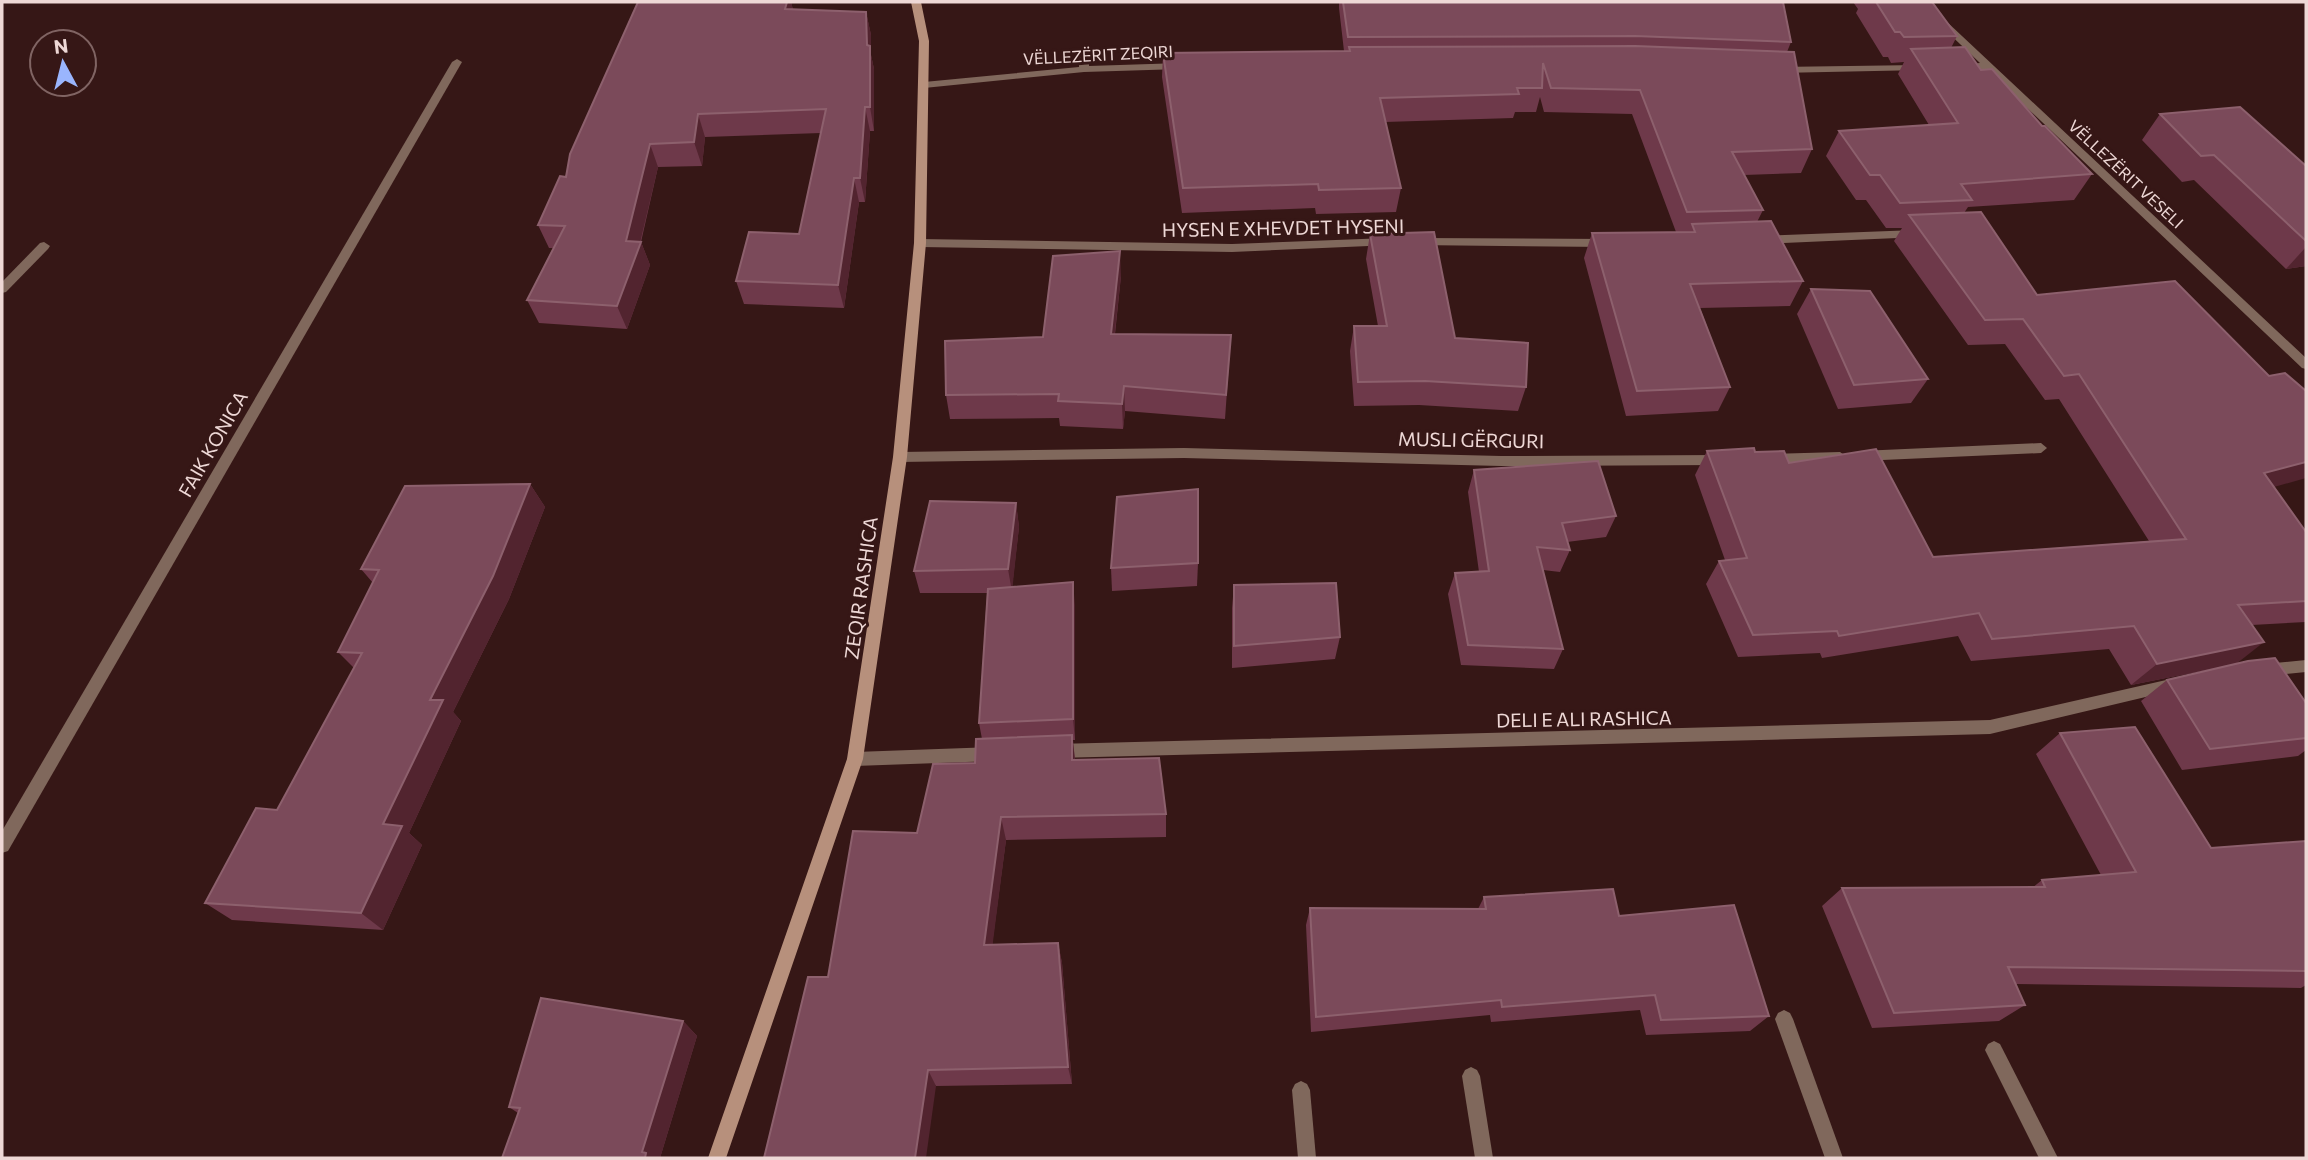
<svg xmlns="http://www.w3.org/2000/svg" width="2308" height="1160" font-family="Commissioner,sans-serif">
<rect width="100%" height="100%" fill="#361716"/>
<g fill="none" stroke-linecap="round" stroke-linejoin="round">
<g fill="#80685c" fill-rule="evenodd">
<polygon points="1940,21 1946,21 2306,358 2306,369 2302,368 1986,69 1956,69 1956,65 1980,63 1940,25"/>
<polygon points="1084,47 1089,50 1089,66 1181,63 1186,66 1181,69 1084,72 924,88 919,85 924,82 1079,67 1079,50"/>
<polygon points="457,59 462,62 8,851 2,853 2,831 452,62"/>
<polygon points="1919,65 1924,68 1923,70 1778,73 1773,70 1778,67"/>
<polygon points="1916,230 1920,231 1920,237 1761,244 1755,240 1761,236"/>
<polygon points="1388,238 1392,239 1392,245 1232,252 920,247 914,243 920,239 1232,244"/>
<polygon points="1418,238 1608,239 1614,243 1608,247 1414,245 1414,239"/>
<polygon points="44,242 50,246 48,249 6,292 2,293 2,282 40,243"/>
<polygon points="2041,443 2047,448 2041,453 1860,461 1853,456 1860,451"/>
<polygon points="1184,448 1501,456 1721,455 1728,460 1721,465 1501,466 1184,458 900,462 893,457 900,452"/>
<polygon points="1840,452 1847,457 1840,462 1769,464 1762,459 1769,454"/>
<polygon points="2306,660 2306,672 2264,676 2259,674 2257,670 2259,666 2264,664"/>
<polygon points="2175,678 2180,680 2182,684 2180,688 2175,690 1990,734 1056,758 1051,756 1048,751 1051,746 1056,744 1990,720"/>
<polygon points="994,747 999,749 1002,754 999,759 994,761 855,766 850,764 847,759 850,754 855,752"/>
<polygon points="1784,1010 1790,1013 1793,1019 1843,1158 1825,1158 1775,1019 1778,1013"/>
<polygon points="1994,1041 2000,1044 2058,1158 2039,1158 1985,1050 1988,1044"/>
<polygon points="1471,1067 1477,1070 1480,1076 1493,1158 1475,1158 1462,1076 1465,1070"/>
<polygon points="1301,1081 1307,1084 1310,1090 1316,1158 1298,1158 1292,1090 1295,1084"/>
</g>
<polygon fill="#b7907c" fill-rule="evenodd" points="911,2 921,2 929,41 926,243 907,457 863,759 726,1158 708,1158 847,759 893,457 914,243 919,41"/>
</g>
<g fill="#6e394a">
<polygon points="791,2 793,10 866,12 871,35 871,55 874,69 874,131 870,131 865,202 859,202 844,308 744,304 736,281 799,234 821,133 705,137 702,166 658,167 641,242 650,265 627,329 539,323 527,300 553,248 549,248 538,225"/>
<polygon points="1339,2 1783,2 1791,42 1787,52 1812,149 1801,173 1744,175 1763,210 1757,222 1803,281 1790,306 1700,308 1730,387 1718,411 1626,416 1584,258 1592,233 1676,232 1632,114 1544,112 1540,97 1536,112 1515,112 1513,118 1385,122 1401,188 1396,212 1316,214 1315,208 1182,213 1162,77 1163,53 1344,51 1339,8"/>
<polygon points="1853,2 1932,2 1957,36 1951,48 1981,70 2042,126 2092,174 2074,200 1968,207 1964,213 2037,295 2274,487 2306,532 2306,622 2252,625 2236,664 2306,703 2306,750 2298,756 2182,770 2141,701 2167,680 2231,665 2131,685 2109,649 1971,661 1958,636 1822,658 1820,653 1738,657 1706,584 1719,561 1725,560 1695,475 1707,451 1755,452 1789,463 1933,557 2149,541 2059,399 2045,400 2005,344 1968,345 1894,241 1902,228 1886,228 1866,200 1856,200 1826,156 1839,131 1929,125 1898,74 1904,62 1891,63 1888,57 1883,57 1856,13 1858,9"/>
<polygon points="2160,114 2306,166 2306,266 2286,269 2194,180 2182,182 2142,140"/>
<polygon points="1370,234 1455,338 1526,387 1518,411 1419,405 1354,406 1350,351 1354,326 1378,326 1366,259"/>
<polygon points="1121,276 1115,334 1231,335 1225,419 1125,411 1123,429 1060,426 1059,418 950,419 946,395 1043,337"/>
<polygon points="1811,289 1928,379 1911,403 1838,409 1797,314"/>
<polygon points="1474,470 1616,516 1606,537 1567,542 1570,550 1560,572 1543,570 1563,649 1554,669 1461,665 1448,594 1455,573 1479,572 1468,492"/>
<polygon points="530,484 545,507 509,599 453,712 461,721 409,833 422,845 383,930 232,920 205,903 277,810 354,668 338,652 373,583 361,569"/>
<polygon points="1016,503 1019,527 1012,587 1075,605 1075,740 1073,740 1075,760 1166,814 1166,837 1006,840 992,945 1058,943 1062,963 1072,1084 936,1086 828,977 917,833 975,763 982,739 979,723 987,593 920,593 914,571"/>
<polygon points="1198,563 1197,586 1112,591 1111,568"/>
<polygon points="1234,585 1340,637 1335,659 1232,668 1232,608"/>
<polygon points="2060,733 2211,848 2306,841 2306,985 2301,988 2016,984 2025,1005 1999,1021 1872,1028 1822,906 1842,888 2032,888 2042,880 2101,875 2036,754"/>
<polygon points="1484,897 1619,916 1769,1016 1750,1031 1646,1035 1640,1010 1491,1022 1490,1015 1311,1032 1306,925 1310,908 1478,909"/>
<polygon points="683,1021 697,1036 660,1158 502,1158 518,1113 509,1107"/>
</g>
<g fill="#52242f">
<polygon points="787,2 791,2 795,17 785,9"/>
<polygon points="866,12 871,35 871,55 874,69 874,131 870,107"/>
<polygon points="865,107 870,131 865,202 860,178"/>
<polygon points="698,114 705,137 702,166 694,142"/>
<polygon points="650,144 658,167 640,243 641,242 650,265 627,329 617,306 626,241"/>
<polygon points="854,178 859,202 844,308 838,285"/>
<polygon points="2306,247 2306,266 2286,269"/>
<polygon points="1120,251 1121,276 1112,358 1111,334"/>
<polygon points="1124,386 1125,411 1123,429 1122,404"/>
<polygon points="2306,462 2306,478 2239,497 2264,473"/>
<polygon points="530,484 545,507 509,599 453,712 461,721 409,833 422,845 383,930 361,913 383,824 430,700"/>
<polygon points="1016,503 1019,527 1012,592 1008,569"/>
<polygon points="1073,582 1075,605 1075,740 1073,719"/>
<polygon points="2264,642 2236,664 2131,685 2157,664"/>
<polygon points="1072,735 1075,760 1075,785 1072,760"/>
<polygon points="1001,817 1006,840 990,965 984,945"/>
<polygon points="1058,943 1062,963 1072,1084 1068,1067"/>
<polygon points="683,1021 697,1036 660,1158 645,1158 642,1152"/>
<polygon points="928,1070 936,1086 926,1158 915,1158"/>
</g>
<g fill="#7b4a5a" stroke="#8d606d" stroke-width="2">
<polygon points="638,2 787,2 785,9 866,12 867,45 870,46 870,107 865,107 860,178 854,178 838,285 736,281 749,232 799,234 826,109 698,114 694,142 650,144 626,241 641,242 617,306 527,300 565,226 538,225 560,176 566,177 570,154"/>
<polygon points="1343,2 1783,2 1791,42 1635,36 1348,37"/>
<polygon points="1876,2 1932,2 1957,36 1904,37 1900,32 1895,32"/>
<polygon points="1635,46 1794,52 1812,149 1732,152 1763,210 1687,212 1640,90 1551,88 1543,63 1542,88 1517,88 1519,94 1380,98 1401,188 1319,190 1318,184 1183,188 1163,53 1350,51 1349,47"/>
<polygon points="1965,47 1981,70 1992,69 2042,126 2045,126 2092,174 1961,184 1972,200 1900,203 1880,175 1870,175 1839,131 1958,123 1911,49"/>
<polygon points="2240,107 2306,166 2306,241 2214,155 2201,156 2160,114"/>
<polygon points="1981,212 2037,295 2175,281 2269,376 2285,373 2306,391 2306,462 2264,473 2306,532 2306,601 2238,605 2264,642 2157,664 2134,626 1992,639 1979,613 1839,636 1837,631 1753,635 1719,561 1747,558 1707,451 1754,448 1755,452 1784,451 1789,463 1876,449 1933,557 2186,539 2079,374 2064,376 2023,319 1985,320 1909,215"/>
<polygon points="1771,221 1803,281 1690,284 1730,387 1637,391 1592,233 1695,232 1692,224"/>
<polygon points="1434,232 1455,338 1528,343 1526,387 1425,381 1358,382 1354,326 1387,326 1370,234"/>
<polygon points="1120,251 1111,334 1231,335 1226,395 1124,386 1122,404 1058,401 1059,394 946,395 945,341 1043,337 1053,256"/>
<polygon points="1811,289 1870,291 1928,379 1854,385"/>
<polygon points="1598,461 1616,516 1562,523 1570,550 1537,547 1563,649 1468,645 1455,573 1489,571 1474,470"/>
<polygon points="530,484 493,576 430,700 443,700 383,824 402,826 361,913 205,903 256,808 277,810 362,653 338,652 379,570 361,569 405,486"/>
<polygon points="1198,489 1198,563 1111,568 1117,497"/>
<polygon points="930,501 1016,503 1008,569 914,571"/>
<polygon points="1073,582 1073,719 979,723 988,589"/>
<polygon points="1336,583 1340,637 1234,646 1234,585"/>
<polygon points="2275,658 2306,703 2306,738 2210,749 2167,680 2248,661"/>
<polygon points="2135,727 2211,848 2306,841 2306,971 2008,967 2025,1005 1894,1013 1842,888 2045,887 2042,880 2136,872 2060,733"/>
<polygon points="1072,735 1072,760 1159,758 1166,814 1001,817 984,945 1058,943 1068,1067 928,1070 915,1158 764,1158 808,977 828,977 853,831 917,833 933,764 975,763 976,739"/>
<polygon points="1613,889 1619,916 1734,905 1769,1016 1661,1020 1655,995 1502,1007 1501,1000 1316,1017 1310,908 1486,909 1484,897"/>
<polygon points="541,998 683,1021 642,1152 646,1153 645,1158 502,1158 520,1108 509,1107"/>
</g>
<g text-anchor="middle" stroke-width="6" stroke-linejoin="round" paint-order="stroke">
<g font-size="16" fill="#eed8d6" stroke="#361716">
<text transform="translate(1098 55) rotate(-3)" y="6">VËLLEZËRIT ZEQIRI</text>
<text transform="translate(2126 174) rotate(43)" y="6">VËLLEZËRIT VESELI</text>
</g>
<g font-size="19" fill="#eed8d6" stroke="#361716">
<text transform="translate(1283 228) rotate(-1)" y="7">HYSEN E XHEVDET HYSENI</text>
<text transform="translate(1471 440) rotate(1)" y="7">MUSLI GËRGURI</text>
<text transform="translate(213 444) rotate(-60)" y="7">FAIK KONICA</text>
<text transform="translate(861 588) rotate(-82)" y="7">ZEQIR RASHICA</text>
<text transform="translate(1584 719) rotate(-1)" y="7">DELI E ALI RASHICA</text>
</g>
</g>
<rect width="2308" height="1160" fill="none" stroke="#eed8d6" stroke-width="7"/>
<g transform="translate(63 63) rotate(353)"><circle r="33" fill="#361716" stroke="#806463" stroke-width="2"/>
<path d="M0-5L12 26L0 18L-12 26Z" fill="#9ab5fd"/>
<text y="-10" font-size="19" font-weight="bold" text-anchor="middle" fill="#eed8d6">N</text>
</g>
</svg>
